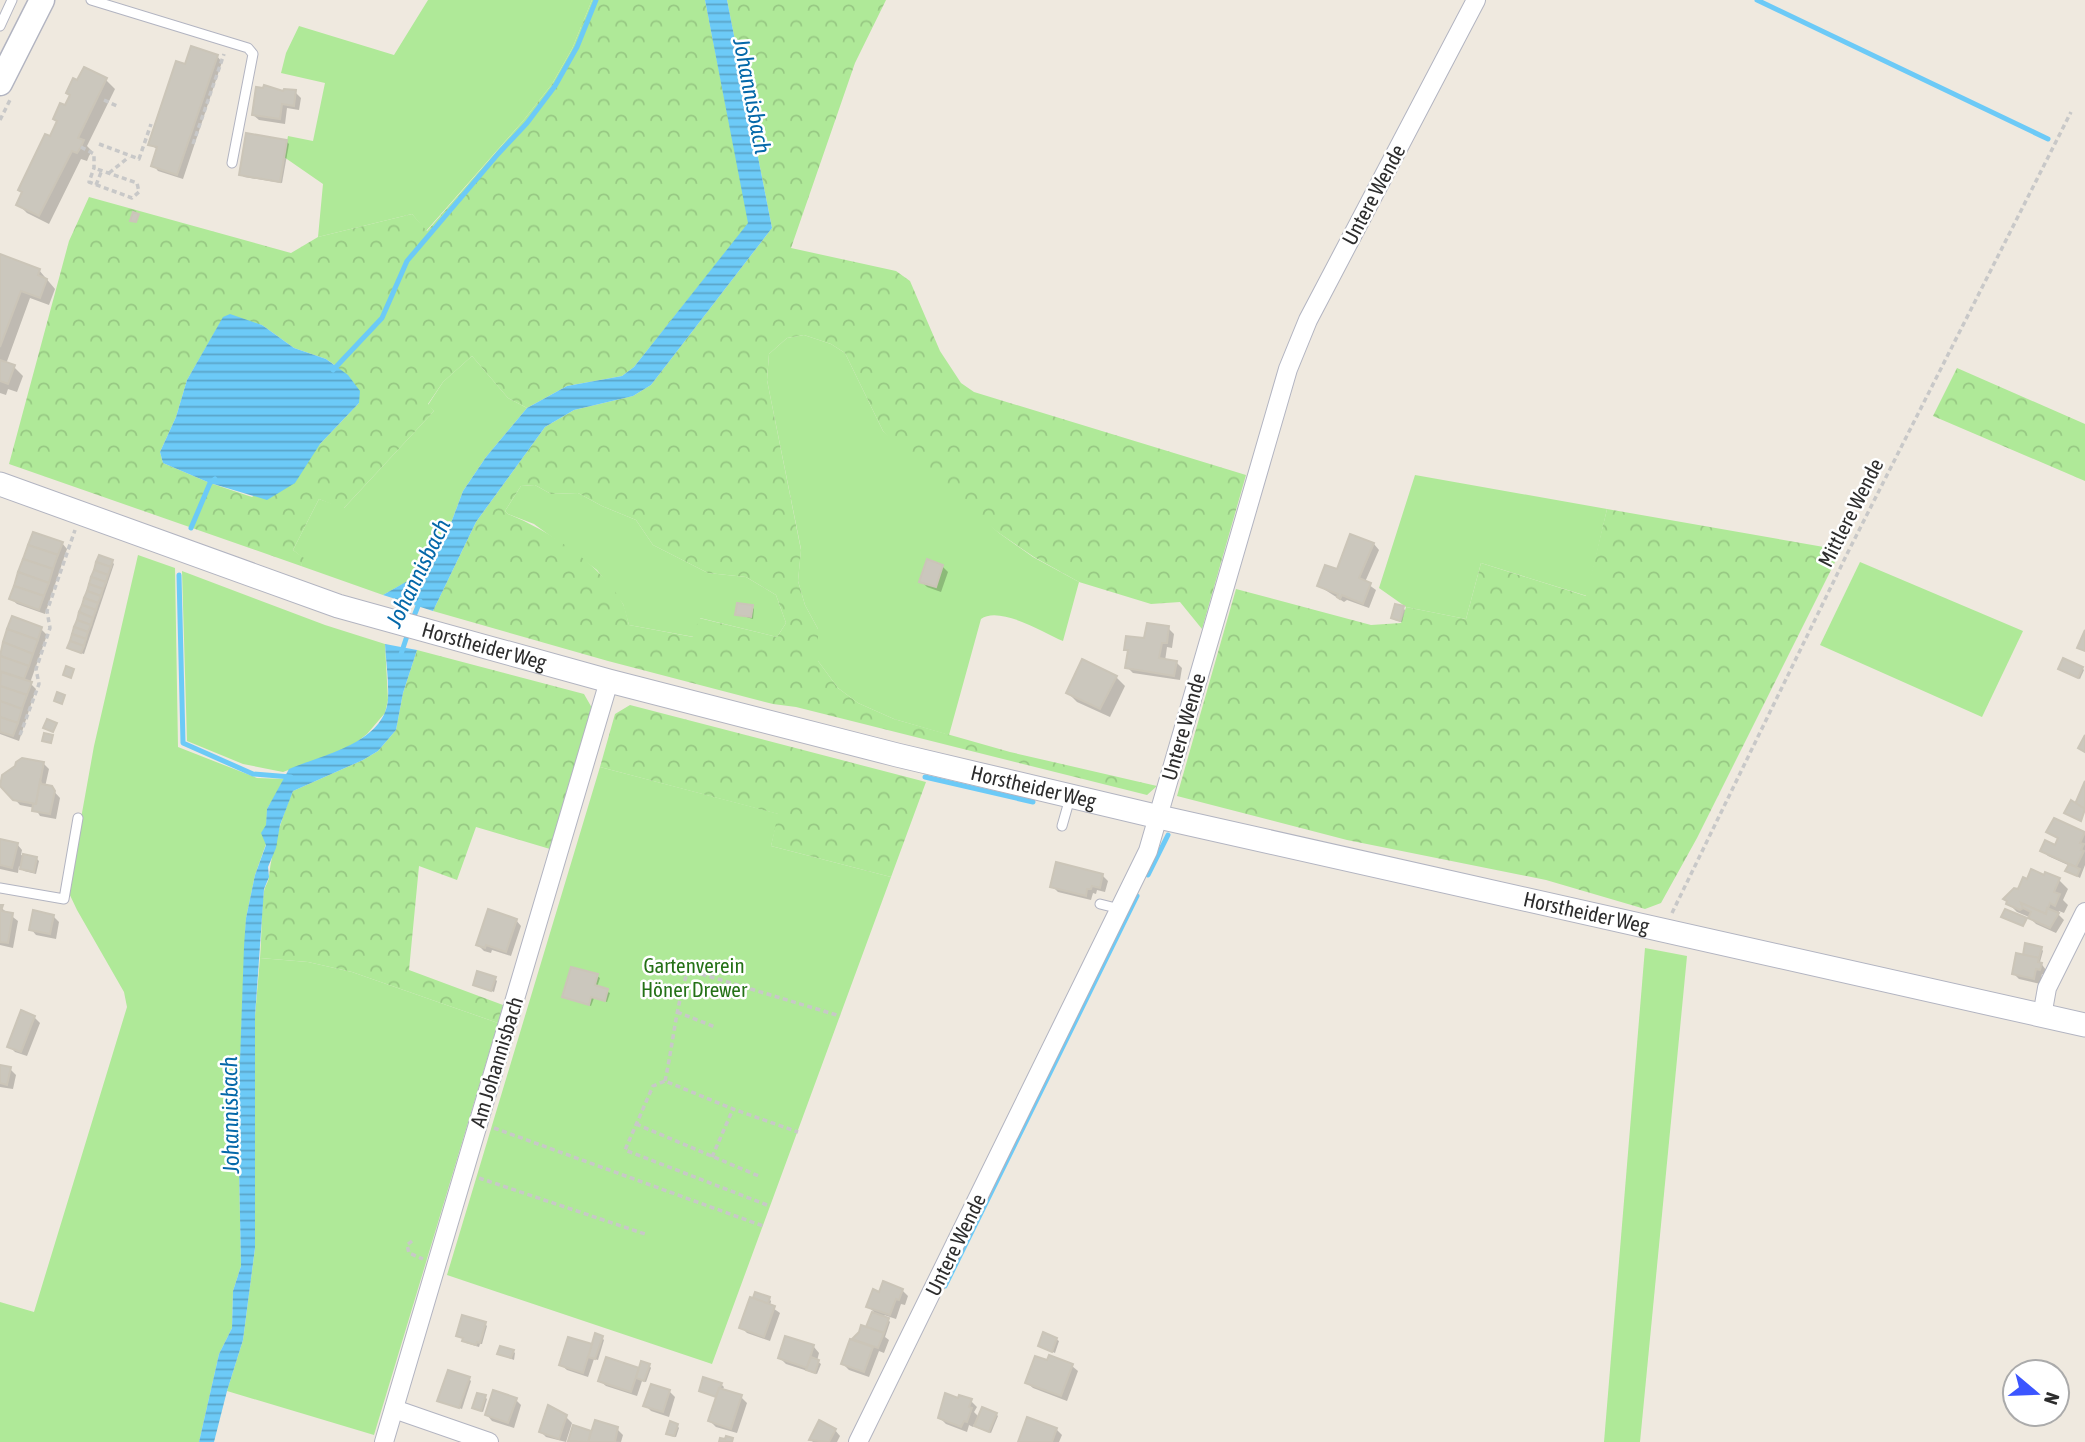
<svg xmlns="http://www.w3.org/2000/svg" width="2085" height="1442" font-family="'Asap Condensed',sans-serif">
<defs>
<pattern id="forest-crowns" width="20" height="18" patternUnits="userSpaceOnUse" patternTransform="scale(1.75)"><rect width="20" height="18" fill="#afe998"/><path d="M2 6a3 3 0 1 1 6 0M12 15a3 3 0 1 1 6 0" fill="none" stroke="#97c883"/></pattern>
<pattern id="water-rules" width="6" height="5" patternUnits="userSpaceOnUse" patternTransform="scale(1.75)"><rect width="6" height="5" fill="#6ccaf7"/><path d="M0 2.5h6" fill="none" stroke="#59a4c8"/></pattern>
</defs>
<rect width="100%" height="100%" fill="#efe9df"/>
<g fill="#afe998">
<polygon points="428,0 592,0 572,49 552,84 523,121 426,231 412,214 318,237 323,184 284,157 288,136 313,141 325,83 281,73 286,53 299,26 394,55"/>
<path d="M804 335 831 344 845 353 883 431 999 533 1033 557 1079 582 1063 641C1044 633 999 605 981 619L949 735 894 719 858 703 838 688 818 661V629L805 605 798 581 801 549 767 380 769 354 787 338Z"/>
<polygon points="472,356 508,398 527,408 486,457 463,491 445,539 424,572 383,595 301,566 303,558 293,550 319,499 344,508 434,411 428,405 443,382"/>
<polygon points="1415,475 1607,509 1587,596 1481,563 1466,619 1406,607 1379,588"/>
<polygon points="535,485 551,494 578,493 602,506 636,520 653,545 708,573 746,577 776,595 786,623 777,637 700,618 694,637 629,625 623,604 597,570 534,524 508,514 505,511 521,486"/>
<polygon points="138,555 175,568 178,747 257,778 285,779 267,809 266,844 255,875 246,918 238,1118 241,1266 233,1291 232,1328 219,1354 199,1442 0,1442 0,1302 34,1312 127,1007 124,992 77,910 68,891 94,746"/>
<polygon points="1860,562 2023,631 1982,717 1820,645"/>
<polygon points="182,571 325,625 385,644 388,700 385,713 367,734 349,748 283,772 243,764 187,741"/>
<polygon points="600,767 779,814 771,846 891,877 712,1364 447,1275"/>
<polygon points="1645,948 1687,956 1640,1442 1604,1442"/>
<polygon points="260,958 308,962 352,972 498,1023 374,1435 227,1391 243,1340 255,1248 255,1016"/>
</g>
<g fill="url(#forest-crowns)" fill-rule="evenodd">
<path d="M592 0H705L749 223 634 367 622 376 567 386 527 408 508 398 472 356 443 382 428 404 434 411 343 509 319 499 293 550 304 558 301 566 9 464 69 241 89 197 291 253 318 237 412 214 427 231 523 121 552 84 572 49ZM223 318 262 325 294 348 326 359 336 366 359 403 320 444 252 497 210 483 163 463 160 452 176 417 187 380Z"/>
<path d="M727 0H886L855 63 791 248 896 271 910 281 940 351 961 383 974 392 1246 475 1202 629 1180 602 1151 604 1079 582 1034 557 999 533 919 471 883 431 845 353 831 344 804 335 787 338 769 354 767 380 801 550 798 581 805 605 818 629V661L838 688 858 703 894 719 1010 752 1157 786 1147 795 796 707 773 704 608 661 433 611 476 522 545 427 574 410 633 396 651 385 772 228ZM535 485 551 494 578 493 602 506 636 520 653 545 708 573 746 577 776 595 786 623 777 637 699 618 693 637 629 625C627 618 626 610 623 604 602 565 548 530 508 514L505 511 521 486Z"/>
<polygon points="1957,368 2085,424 2085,481 1933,416"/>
<polygon points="1607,509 1841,550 1697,838 1661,903 1645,909 1546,880 1347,840 1177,796 1236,589 1371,625 1401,623 1406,607 1466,619 1481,563 1586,596"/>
<path d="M417 650 584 694 592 708 550 849 476 827 457 880 419 866 409 970 503 1005 498 1023 352 972 308 962 260 958C262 936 261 913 264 891 265 886 269 881 269 876 272 849 282 816 293 791L363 760 378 751 396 730 403 693Z"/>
<polygon points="630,705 926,782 891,877 771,846 778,814 600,767 615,714"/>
</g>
<g fill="url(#water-rules)">
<polygon points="705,0 727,0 772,228 651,385 633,396 574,410 545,427 476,522 433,611 383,595 425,571 445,539 463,491 486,457 527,408 567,386 622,376 634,367 748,223"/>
<polygon points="230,314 262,325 294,348 326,359 348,375 360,391 359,403 320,444 295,483 267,500 210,483 163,463 160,452 176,417 187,380 223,317"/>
<path d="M385 644 417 650 403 693 396 730 378 751 363 760 293 791 280 825 276 848 268 867 269 877 264 889 255 1016V1248L243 1340 227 1391 214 1442H199L219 1354 232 1328 233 1291 241 1266 238 1118 244 946 246 918 255 875 266 845 261 833 266 825 267 809 289 769C322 755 385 743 388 699 389 681 386 662 385 644Z"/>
</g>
<g fill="#0003">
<polygon points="217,56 222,62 183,179 158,171 153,165 158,150 150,144 186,66"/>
<polygon points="85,69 106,80 115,89 87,146 92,151 89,156 87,161 81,159 49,224 27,213 18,204 71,96 68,93 78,82"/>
<polygon points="295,92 301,98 299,110 287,108 285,124 259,120 253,115 285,94"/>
<polygon points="286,141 289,144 282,183 244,177 241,174"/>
<polygon points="0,256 39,270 55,289 49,305 30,298 6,364 14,367 23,376 17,392 8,389 6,395 0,393"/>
<polygon points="1351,536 1374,544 1379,550 1365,582 1376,590 1369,608 1347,600 1344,602 1319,586 1338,572"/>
<polygon points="62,543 67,549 45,614 17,604 11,599"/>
<polygon points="112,562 114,564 84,654 71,650 69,648"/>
<polygon points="942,566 948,572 941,592 927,587 921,581"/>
<polygon points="752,607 754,609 753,619 737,614"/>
<polygon points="1403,608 1405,610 1402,622 1395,620 1393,618"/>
<polygon points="13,619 41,629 47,635 30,683 36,689 19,741 0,734 0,681 2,675 0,673 0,655"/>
<polygon points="1168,628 1174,634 1172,648 1167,647 1165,661 1176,662 1182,668 1180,680 1133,673 1127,667 1129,653 1125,649"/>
<polygon points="2082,668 2084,670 2080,679 2060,669"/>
<polygon points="1116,677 1125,686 1110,717 1077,702 1068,693"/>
<polygon points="43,763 49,769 45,787 51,788 60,798 56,819 40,816 35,808 20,805 2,785"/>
<polygon points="2054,820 2085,834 2085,865 2080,878 2068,871 2070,866 2048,856 2042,850 2055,847 2059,840 2049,832"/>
<polygon points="0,841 17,844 22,850 21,855 36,858 39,861 36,874 24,871 19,866 18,873 0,869"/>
<polygon points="1102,875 1108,881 1105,892 1097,890 1096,894 1093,893 1091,900 1058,892 1052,886"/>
<polygon points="2059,880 2068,889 2063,900 2068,905 2064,913 2059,911 2058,914 2064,920 2056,933 2036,924 2029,917 2017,912 2008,903 2019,892"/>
<polygon points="0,907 18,921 13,948 0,945"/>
<polygon points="54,917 59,922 56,939 36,935 31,929"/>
<polygon points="516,920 521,926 511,956 492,950 491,953 484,951 478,945"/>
<polygon points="2041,948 2043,951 2040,962 2046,970 2046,975 2042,974 2040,984 2019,979 2014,974"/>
<polygon points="597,976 600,978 597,987 610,993 607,1002 594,998 591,1006 564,997"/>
<polygon points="495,979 497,981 494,992 475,984"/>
<polygon points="34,1017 40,1023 27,1056 15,1052 9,1046"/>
<polygon points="0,1067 10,1069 16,1075 13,1089 0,1087"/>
<polygon points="902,1290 908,1296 905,1305 901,1304 896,1319 884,1315 890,1322 885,1337 889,1340 884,1353 879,1351 869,1377 849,1370 843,1364 854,1340 878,1316 868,1306 880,1294"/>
<polygon points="769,1299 771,1301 770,1306 780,1313 770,1341 747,1333 741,1327"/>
<polygon points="485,1324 487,1326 482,1344 480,1344 479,1347 466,1343 464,1339 458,1335"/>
<polygon points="602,1338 604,1340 598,1360 594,1359 588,1377 567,1370 561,1365 593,1346"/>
<polygon points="786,1338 814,1347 819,1353 817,1361 821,1364 817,1374 786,1364 780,1358"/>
<polygon points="1056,1339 1059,1341 1055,1353 1040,1346"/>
<polygon points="513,1351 515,1353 514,1360 499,1354"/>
<polygon points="649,1365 651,1368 646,1382 642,1381 637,1396 606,1386 600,1381 638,1369 640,1371"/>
<polygon points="1072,1366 1078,1371 1067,1401 1033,1388 1027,1383"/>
<polygon points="469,1379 471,1381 462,1409 439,1401"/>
<polygon points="704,1379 721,1384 724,1387 722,1391 741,1397 747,1403 737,1433 716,1427 710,1421 718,1398 701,1391"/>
<polygon points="669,1391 675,1397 669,1417 651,1411 645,1405"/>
<polygon points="485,1397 487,1399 483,1412 477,1410 474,1408"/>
<polygon points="516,1400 521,1405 514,1428 492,1421 487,1415"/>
<polygon points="959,1400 971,1401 977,1407 974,1412 979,1417 996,1414 998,1416 991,1433 978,1428 974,1424 973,1427 969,1425 967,1432 946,1424 940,1418"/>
<polygon points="549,1408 566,1417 572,1423 566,1442 546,1437 541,1432"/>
<polygon points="677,1425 679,1428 676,1437 671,1436 668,1433"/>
<polygon points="617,1429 623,1435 621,1442 570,1441 590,1433 592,1435"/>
<polygon points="1056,1429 1062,1435 1059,1442 1020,1442"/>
<polygon points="835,1430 840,1436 837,1442 813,1442 811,1440"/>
</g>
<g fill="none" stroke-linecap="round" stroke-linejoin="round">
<g stroke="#6ccaf7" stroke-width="5">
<polyline points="1757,0 2048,139"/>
<polyline points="333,370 382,318 407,261 498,154 527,123 555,86 577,47 596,0"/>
<polyline points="191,528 210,483 215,479"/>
<polyline points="179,575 183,743 253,774 291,777"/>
<polyline points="412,621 420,601"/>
<polyline points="401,654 409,630"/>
<polyline points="925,777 1033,802"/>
<polyline points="1148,875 1168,835"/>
<polyline points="945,1286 1137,896"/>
</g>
</g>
<g fill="#cbc7bd" stroke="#cbc5b8" stroke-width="2">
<polygon points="191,46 218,55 177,175 151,166 157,147 148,145 176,61 185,64"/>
<polygon points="84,67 107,78 78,138 84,140 81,147 77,153 72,151 39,216 16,205 22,192 18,190 45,134 50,136 57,121 53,119 60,103 65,105 70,95 66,93 73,78 77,80"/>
<polygon points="264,85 283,91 284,89 296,90 294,106 282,104 280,119 252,115 256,87 263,88"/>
<polygon points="246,133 287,140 280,182 239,175"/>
<polygon points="133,212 139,214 136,222 130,221"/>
<polygon points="0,254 40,269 38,275 47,279 40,298 21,291 0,347"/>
<polygon points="0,360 15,365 8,384 0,381"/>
<polygon points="33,532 63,542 58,555 28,545"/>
<polygon points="1350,534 1374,543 1359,578 1371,583 1363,604 1342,595 1340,599 1337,597 1338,594 1317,586 1325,565 1337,569"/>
<polygon points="28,545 58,555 53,569 23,559"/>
<polygon points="99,555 113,560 111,567 96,562"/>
<polygon points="23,559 53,569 49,583 18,572"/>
<polygon points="927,559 943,565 936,587 919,582"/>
<polygon points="96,562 111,567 108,575 94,570"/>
<polygon points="94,570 108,575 106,582 91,577"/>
<polygon points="18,572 49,583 44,596 14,586"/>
<polygon points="91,577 106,582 103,589 89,584"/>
<polygon points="89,584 103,589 101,596 87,591"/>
<polygon points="14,586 44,596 39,610 9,599"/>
<polygon points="87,591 101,596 98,603 84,598"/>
<polygon points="84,598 98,603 96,610 82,605"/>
<polygon points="737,603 753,605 751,617 735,615"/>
<polygon points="1395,604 1404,606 1400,621 1391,618"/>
<polygon points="82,605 96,610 93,618 79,612"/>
<polygon points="79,612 93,618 91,625 77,620"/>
<polygon points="12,616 42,627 38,640 7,629"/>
<polygon points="77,620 91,625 88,632 74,627"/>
<polygon points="1147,623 1169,626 1167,643 1162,643 1159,658 1177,661 1174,676 1125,668 1128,650 1124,650 1126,636 1144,638"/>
<polygon points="74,627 88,632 86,639 72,634"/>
<polygon points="7,629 38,640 33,654 3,642"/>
<polygon points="2085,630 2085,651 2077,648"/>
<polygon points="72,634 86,639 84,646 70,641"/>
<polygon points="70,641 84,646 81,653 67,648"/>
<polygon points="3,642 33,654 29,666 0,656"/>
<polygon points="0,656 29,666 24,679 0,671"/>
<polygon points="2063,658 2083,667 2078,678 2058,669"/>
<polygon points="1082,659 1117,676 1100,709 1066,693"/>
<polygon points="66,666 74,669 71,678 63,675"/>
<polygon points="1,672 32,682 27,695 0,686"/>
<polygon points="0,686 27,695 22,709 0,701"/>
<polygon points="57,692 65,695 62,704 54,701"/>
<polygon points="0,701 22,709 18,723 0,717"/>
<polygon points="0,717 18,723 13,736 0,732"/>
<polygon points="47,719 57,723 53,732 43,728"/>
<polygon points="44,733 53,735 51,743 42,741"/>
<polygon points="2085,735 2085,752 2078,748"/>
<polygon points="22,758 44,762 36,804 13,800 0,786 2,775 15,766 16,762"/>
<polygon points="40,781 42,784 52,786 55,791 50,814 32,811 33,804 36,804"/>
<polygon points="2085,781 2085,809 2075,804"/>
<polygon points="2071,800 2085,809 2081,821 2064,813"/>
<polygon points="2054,818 2085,832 2080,843 2084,844 2081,850 2084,851 2076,867 2040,851 2045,840 2055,845 2058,838 2046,832"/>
<polygon points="0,839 18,843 12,868 0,865"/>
<polygon points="23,854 37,857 34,872 20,869"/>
<polygon points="1056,862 1103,874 1100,888 1092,886 1091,889 1087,889 1086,896 1050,887"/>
<polygon points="2069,864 2080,869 2077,876 2065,871"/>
<polygon points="2031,869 2044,875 2045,872 2060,878 2054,892 2060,894 2055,906 2050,903 2046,914 2021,903 2023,908 2020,910 2006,904 2007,901 2003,899 2014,888 2018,889 2023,877 2027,879"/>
<polygon points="2021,903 2046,914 2047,908 2059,913 2050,928 2028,918 2031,912 2023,908"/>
<polygon points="0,905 3,905 1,911 13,913 8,943 0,942"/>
<polygon points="488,909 517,919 506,952 486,945 485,948 476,945"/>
<polygon points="2005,909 2027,918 2023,926 2001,917"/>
<polygon points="33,910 54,915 50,934 29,930"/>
<polygon points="2025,943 2042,947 2039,958 2023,955"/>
<polygon points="2016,953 2039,958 2038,962 2042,963 2040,970 2036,969 2034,979 2012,974"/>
<polygon points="571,967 598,974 595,985 608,989 605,1001 591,997 589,1005 562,997"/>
<polygon points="477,971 496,977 491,991 473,985"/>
<polygon points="21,1010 35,1016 21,1052 7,1047"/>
<polygon points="0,1065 11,1067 7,1085 0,1083"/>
<polygon points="883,1281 903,1289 899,1300 896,1299 890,1315 866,1307 873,1289 879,1292"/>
<polygon points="755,1292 770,1297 768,1304 753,1298"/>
<polygon points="750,1297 775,1306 764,1337 739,1328"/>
<polygon points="872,1312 889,1318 884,1333 866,1327"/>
<polygon points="462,1315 486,1322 480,1343 477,1342 476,1345 462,1341 463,1338 456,1336"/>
<polygon points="861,1325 884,1333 878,1348 852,1339 859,1332"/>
<polygon points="1043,1332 1057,1338 1052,1352 1038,1346"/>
<polygon points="595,1333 603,1336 595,1359 588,1357"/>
<polygon points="785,1336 814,1345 807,1368 778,1358"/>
<polygon points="568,1337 592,1344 583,1373 559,1365"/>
<polygon points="850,1339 873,1347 864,1372 841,1364"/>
<polygon points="500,1346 514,1350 511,1358 497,1354"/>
<polygon points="1049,1355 1073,1364 1061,1396 1025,1383 1035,1356 1047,1360"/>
<polygon points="606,1357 639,1368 631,1392 598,1381"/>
<polygon points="811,1357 819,1360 815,1373 806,1370"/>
<polygon points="641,1361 650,1364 644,1381 636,1378"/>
<polygon points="448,1370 470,1377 459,1408 437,1401"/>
<polygon points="703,1377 722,1383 716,1397 699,1391"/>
<polygon points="651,1384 670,1390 663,1412 643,1406"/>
<polygon points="719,1388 742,1395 731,1429 708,1421"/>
<polygon points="493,1390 517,1398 508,1423 485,1415"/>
<polygon points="477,1393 486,1395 481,1411 472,1408"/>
<polygon points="945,1393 958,1398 959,1395 972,1399 969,1407 972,1408 967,1422 964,1421 961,1427 938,1418"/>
<polygon points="548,1405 567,1415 559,1439 539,1432"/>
<polygon points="982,1407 997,1413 989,1432 974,1426"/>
<polygon points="1027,1417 1057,1428 1052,1442 1018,1442"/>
<polygon points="595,1420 618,1427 615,1442 588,1442"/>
<polygon points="819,1420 836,1429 829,1442 809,1440"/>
<polygon points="670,1421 678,1424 674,1436 666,1434"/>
<polygon points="573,1425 591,1431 588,1442 568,1441"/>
<polygon points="726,1436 733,1438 732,1442 719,1442 720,1438 725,1439"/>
</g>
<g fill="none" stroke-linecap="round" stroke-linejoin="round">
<defs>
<g id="service">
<polyline points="91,0 248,48 253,54 232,163"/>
<polyline points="0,26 12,0"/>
<polyline points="1062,826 1070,798"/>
<polyline points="0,888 64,899 78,818"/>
<polyline points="1100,904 1120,909"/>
</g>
<g id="minor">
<polyline points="2042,1016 2047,988 2085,912"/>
<polyline points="394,1409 489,1442"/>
<polyline points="384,1442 609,681"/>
<polyline points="858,1442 1148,851 1288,369 1308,320 1476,0"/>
</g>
<g id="tertiary">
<path id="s1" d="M0 484 338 606 609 681 897 755 1159 817 2085 1025"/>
</g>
<polyline id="secondary" points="0,83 42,0"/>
</defs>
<use href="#service" stroke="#b2b4c1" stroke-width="11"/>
<use href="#minor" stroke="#b2b4c1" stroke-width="20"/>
<use href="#tertiary" stroke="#b2b4c1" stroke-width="25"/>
<use href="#secondary" stroke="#b2b4c1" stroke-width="27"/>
<g stroke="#c8c8c8" stroke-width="3.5" stroke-dasharray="5 3.5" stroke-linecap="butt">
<polyline points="104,100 117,106"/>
<polyline points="0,120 10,100"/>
<polyline points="99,144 139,159 151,124"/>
<polyline points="193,144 224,54"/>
<polyline points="81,147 94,154 94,168 89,182 132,198 139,192 137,183 94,168"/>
<polyline points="109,173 129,157"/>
<polyline points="96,185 102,170"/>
<polyline points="20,735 39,684 36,669 50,628 47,611 75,530"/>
<polyline points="1672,913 1848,552 2071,112"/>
<polyline points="677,1012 715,1027"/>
<path d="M665 1081C673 1044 676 1006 688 970L840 1016"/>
<polyline points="636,1124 761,1177"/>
<polyline points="494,1128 763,1226"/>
<polyline points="712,1157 733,1109"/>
<polyline points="479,1178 645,1234"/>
<polyline points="767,1205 625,1150 653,1086 665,1081 733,1109 798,1132"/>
<polyline points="412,1241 407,1245 409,1253 423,1259"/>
</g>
<use href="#service" stroke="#fff" stroke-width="9"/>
<use href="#minor" stroke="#fff" stroke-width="18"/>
<use href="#tertiary" stroke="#fff" stroke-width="23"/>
<use href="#secondary" stroke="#fff" stroke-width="24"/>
</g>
<g text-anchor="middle" stroke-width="5" stroke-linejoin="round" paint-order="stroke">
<g font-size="21" fill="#2d2d2d" stroke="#fff">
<text transform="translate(1374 195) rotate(-62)" y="7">Untere Wende</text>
<text transform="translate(1851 513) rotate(-63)" y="7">Mittlere Wende</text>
<text dy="7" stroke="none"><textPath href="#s1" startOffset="511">Horstheider Weg</textPath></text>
<text transform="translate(1184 727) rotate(-74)" y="7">Untere Wende</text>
<text dy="7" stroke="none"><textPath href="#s1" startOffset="1078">Horstheider Weg</textPath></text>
<text dy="7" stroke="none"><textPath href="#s1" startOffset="1645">Horstheider Weg</textPath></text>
<text transform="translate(497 1062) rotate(-73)" y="7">Am Johannisbach</text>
<text transform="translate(956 1245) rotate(-64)" y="7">Untere Wende</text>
</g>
<g font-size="21" fill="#247116" stroke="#fff">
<text x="694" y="973">Gartenverein<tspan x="694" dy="24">Höner Drewer</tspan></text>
</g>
<g font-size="23" font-style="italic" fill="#0468a9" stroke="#fff">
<text transform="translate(752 96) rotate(79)" y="8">Johannisbach</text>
<text transform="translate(418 573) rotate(-64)" y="8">Johannisbach</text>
<text transform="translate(230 1115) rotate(-91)" y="8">Johannisbach</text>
</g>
</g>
<g transform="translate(2036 1393) rotate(109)"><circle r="33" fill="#ffffff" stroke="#ababab" stroke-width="2"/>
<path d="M0-5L12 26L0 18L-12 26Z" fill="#3b55ff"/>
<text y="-10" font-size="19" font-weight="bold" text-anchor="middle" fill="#2d2d2d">N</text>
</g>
</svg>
